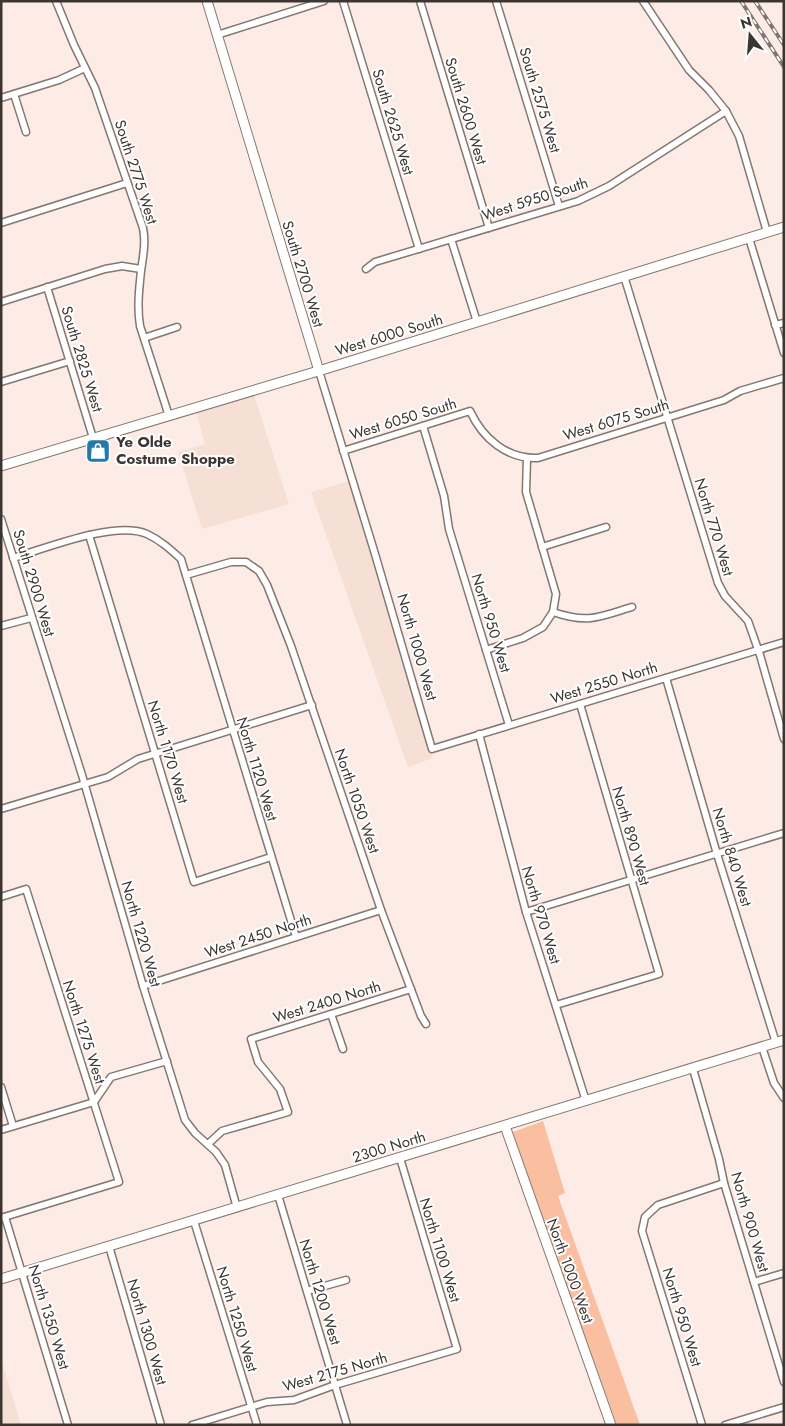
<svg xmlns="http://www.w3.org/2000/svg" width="785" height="1426" font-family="Jost,sans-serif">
<rect width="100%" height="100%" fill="#fcece5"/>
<g fill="#f6dfd4">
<polygon points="254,395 289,504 202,529 178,452 205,444 196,412"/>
<polygon points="349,481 433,758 408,767 311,492"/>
<polygon points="1,1358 21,1425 1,1425"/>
</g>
<polygon fill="#fabea0" points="543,1121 565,1193 558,1196 640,1425 617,1425 533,1192 513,1132"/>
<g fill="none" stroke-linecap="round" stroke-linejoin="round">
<defs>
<g id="street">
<path d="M56 1 74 45 95 88 143 228C146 243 143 256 141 271 139 290 137 307 140 326L169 416"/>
<polyline points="343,1 419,249"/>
<polyline points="420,1 489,228"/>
<polyline points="496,1 559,206"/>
<polyline points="643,1 689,70 709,90 726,111 739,136 767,232"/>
<polyline points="217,35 324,1"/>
<polyline points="14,94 26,132"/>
<polyline points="1,98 59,80 85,68"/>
<polyline points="1,223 127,183"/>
<polyline points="749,238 784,353"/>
<polyline points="451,239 477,322"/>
<polyline points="366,269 375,262 578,201 609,186 726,111"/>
<polyline points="624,276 718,583 725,596 748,621 760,655 784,739"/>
<polyline points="47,287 93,438"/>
<polyline points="1,302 105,269 122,266 141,269"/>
<polyline points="775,325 784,323"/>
<polyline points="144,338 177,327"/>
<polyline points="319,371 375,554 432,749 784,642"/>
<polyline points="1,382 70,361"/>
<polyline points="423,426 444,496 449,529 509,725"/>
<path d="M343 451 470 411C483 439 507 459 538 458L724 400 740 391 784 378"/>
<polyline points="527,458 526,492 556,594 553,612"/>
<polyline points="1,519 82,775 143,986 185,1120 195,1133 216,1152 225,1165 237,1208"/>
<polyline points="89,535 194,882 271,857"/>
<polyline points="542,547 606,527"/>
<path d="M13 558C46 548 116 520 147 534 160 540 170 549 181 559L296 937"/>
<polyline points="186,575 231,562 246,562 259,571 267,585 291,646 381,910 421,1016 426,1024"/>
<polyline points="1,626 31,618"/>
<path d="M486 650 523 638 543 627 553 612C588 624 599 617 632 607"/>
<polyline points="666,678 717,854 776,1043"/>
<polyline points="479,734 526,912 586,1101"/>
<polyline points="1,809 108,777 138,759 312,705"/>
<polyline points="1,897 26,889 119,1182 1,1218"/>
<polyline points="526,912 784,833"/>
<polyline points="143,986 381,910"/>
<polyline points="556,1005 659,974 580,704"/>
<polyline points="331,1014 343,1049"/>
<polyline points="762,1047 774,1083 784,1098"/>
<polyline points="693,1069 719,1159 724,1183 784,1382"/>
<polyline points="1,1087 13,1126"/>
<polyline points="1,1130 94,1102 111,1077 167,1061"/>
<polyline points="208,1144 222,1131 288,1112 280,1089 258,1062 251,1039 411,989"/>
<polyline points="278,1195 347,1425"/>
<polyline points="5,1217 68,1425"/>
<polyline points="194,1221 257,1425"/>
<polyline points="109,1246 161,1425"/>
<polyline points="754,1282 784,1273"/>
<polyline points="307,1291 346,1280"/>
<polyline points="192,1425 267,1402 294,1400 335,1385 457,1349 400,1158"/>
<polyline points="702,1425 642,1231 645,1217 658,1205 724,1183"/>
<polyline points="725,1425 784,1407"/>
</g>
<g id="secondary">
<polyline points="207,1 319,371"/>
<polyline points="1,466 325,369 784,227"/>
<polyline points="505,1126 611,1425"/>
<polyline points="1,1279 784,1040"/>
</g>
</defs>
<use href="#street" stroke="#857770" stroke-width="9"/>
<use href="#secondary" stroke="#857770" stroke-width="11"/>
<use href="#street" stroke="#fff" stroke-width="6"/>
<use href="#secondary" stroke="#fff" stroke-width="9"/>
<defs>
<g id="rail">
<polyline points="741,1 784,67"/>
<polyline points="755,1 784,45"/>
</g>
</defs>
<use href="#rail" stroke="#7e7570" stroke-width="4"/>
<use href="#rail" stroke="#fff" stroke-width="2" stroke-dasharray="5.5" stroke-linecap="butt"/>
</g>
<defs>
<symbol id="shop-square" viewBox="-11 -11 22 22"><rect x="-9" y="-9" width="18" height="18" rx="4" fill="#2379a9" stroke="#fff"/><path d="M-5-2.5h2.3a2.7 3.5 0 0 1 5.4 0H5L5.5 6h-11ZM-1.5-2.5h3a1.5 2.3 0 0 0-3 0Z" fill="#fff"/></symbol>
</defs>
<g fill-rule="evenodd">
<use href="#shop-square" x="84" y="437" width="28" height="28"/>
</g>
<g text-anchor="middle" stroke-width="4" stroke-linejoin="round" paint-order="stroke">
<g font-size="15" fill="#3c3633" stroke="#fff">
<text transform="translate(540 100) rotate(73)" y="5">South 2575 West</text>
<text transform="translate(466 111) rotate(73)" y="5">South 2600 West</text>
<text transform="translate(393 122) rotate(73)" y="5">South 2625 West</text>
<text transform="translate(136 172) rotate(72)" y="5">South 2775 West</text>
<text transform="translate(535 199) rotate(-18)" y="5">West 5950 South</text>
<text transform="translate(303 274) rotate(73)" y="5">South 2700 West</text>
<text transform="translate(389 335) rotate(-17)" y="5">West 6000 South</text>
<text transform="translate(82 359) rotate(73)" y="5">South 2825 West</text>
<text transform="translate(403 419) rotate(-17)" y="5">West 6050 South</text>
<text transform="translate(616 420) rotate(-17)" y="5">West 6075 South</text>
<text transform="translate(714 527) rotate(73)" y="5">North 770 West</text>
<text transform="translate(34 583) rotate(73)" y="5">South 2900 West</text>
<text transform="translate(491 623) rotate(73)" y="5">North 950 West</text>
<text transform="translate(417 647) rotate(74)" y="5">North 1000 West</text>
<text transform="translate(604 683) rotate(-17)" y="5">West 2550 North</text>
<text transform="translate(168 752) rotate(73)" y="5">North 1170 West</text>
<text transform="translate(257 769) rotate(73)" y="5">North 1120 West</text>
<text transform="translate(357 801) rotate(71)" y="5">North 1050 West</text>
<text transform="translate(631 836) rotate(74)" y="5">North 890 West</text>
<text transform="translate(732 857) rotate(73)" y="5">North 840 West</text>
<text transform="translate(541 915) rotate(73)" y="5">North 970 West</text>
<text transform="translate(141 934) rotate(74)" y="5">North 1220 West</text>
<text transform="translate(258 936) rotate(-18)" y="5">West 2450 North</text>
<text transform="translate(327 1002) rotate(-17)" y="5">West 2400 North</text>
<text transform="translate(84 1032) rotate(72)" y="5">North 1275 West</text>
<text transform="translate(389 1147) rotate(-17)" y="5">2300 North</text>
<text transform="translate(750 1222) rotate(74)" y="5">North 900 West</text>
<text transform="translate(440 1250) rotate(73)" y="5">North 1100 West</text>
<text transform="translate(570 1271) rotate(70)" y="5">North 1000 West</text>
<text transform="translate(320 1292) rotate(73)" y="5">North 1200 West</text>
<text transform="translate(49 1317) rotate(73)" y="5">North 1350 West</text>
<text transform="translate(682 1317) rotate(73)" y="5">North 950 West</text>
<text transform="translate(237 1319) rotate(73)" y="5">North 1250 West</text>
<text transform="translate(147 1332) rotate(74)" y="5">North 1300 West</text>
<text transform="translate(335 1372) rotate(-16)" y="5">West 2175 North</text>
</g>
<g font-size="15" font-weight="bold" fill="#3c3633" stroke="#fff" text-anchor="start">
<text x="116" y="447">Ye Olde<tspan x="116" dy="17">Costume Shoppe</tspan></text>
</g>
</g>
<rect width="785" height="1426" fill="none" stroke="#3c3633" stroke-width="5"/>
<g transform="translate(750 35) rotate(343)" stroke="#ffffff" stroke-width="4" paint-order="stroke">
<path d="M0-4L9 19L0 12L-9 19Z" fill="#3c3633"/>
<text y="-8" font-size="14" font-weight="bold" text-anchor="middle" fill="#3c3633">N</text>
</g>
</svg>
